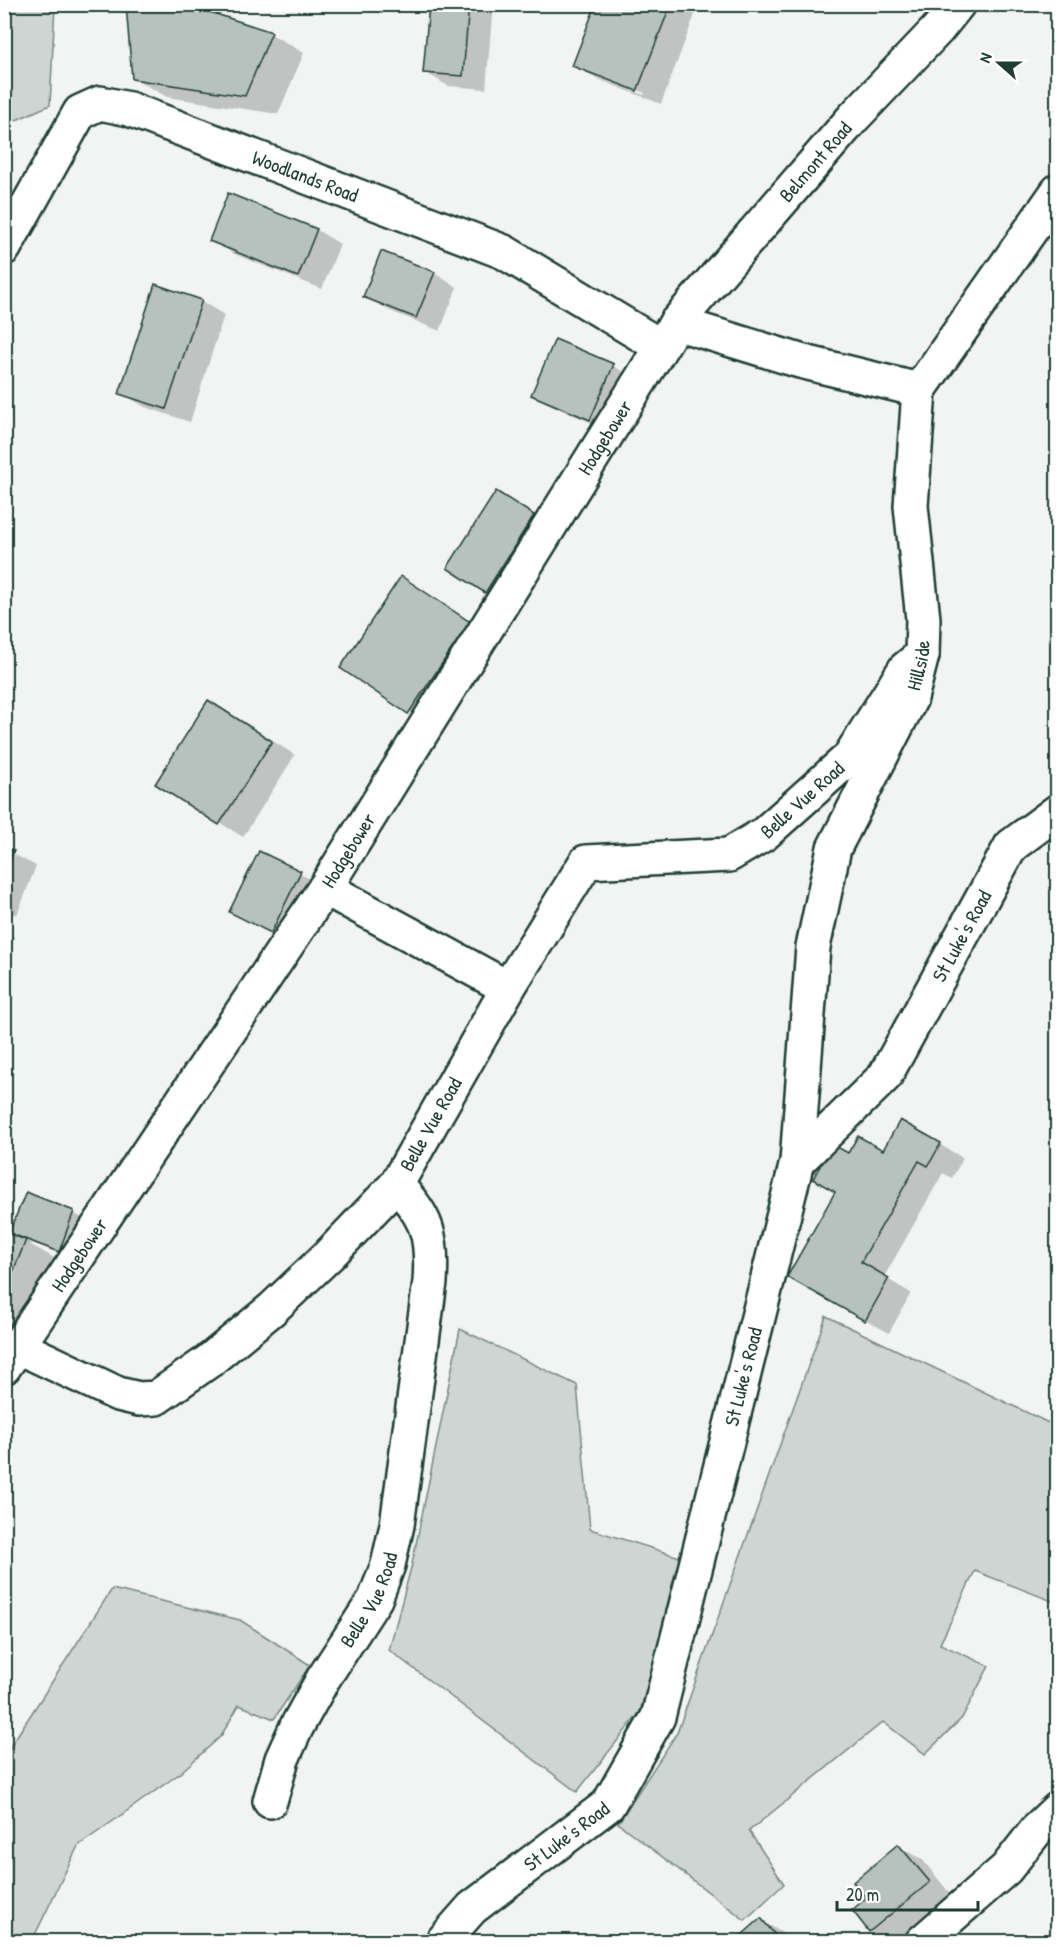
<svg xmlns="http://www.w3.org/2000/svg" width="1062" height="1946" font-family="'Patrick Hand',sans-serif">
<rect width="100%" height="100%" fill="#f2f3f3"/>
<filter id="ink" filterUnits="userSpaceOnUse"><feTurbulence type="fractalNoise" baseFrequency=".0167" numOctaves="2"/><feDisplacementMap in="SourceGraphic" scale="12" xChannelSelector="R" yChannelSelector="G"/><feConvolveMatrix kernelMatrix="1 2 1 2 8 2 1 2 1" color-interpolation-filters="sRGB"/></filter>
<g filter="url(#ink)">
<g fill="#ced5d3" stroke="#768984" stroke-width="1.5">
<polygon points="5,4 55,5 50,105 5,125"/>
<polygon points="826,1316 1057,1427 1057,1603 975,1571 940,1644 989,1666 962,1718 925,1754 883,1722 749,1831 784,1884 745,1920 618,1823 677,1733"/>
<polygon points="460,1329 577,1385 590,1529 683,1558 640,1712 577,1792 389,1650 412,1564"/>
<polygon points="112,1589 240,1620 310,1665 274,1719 239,1705 221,1736 179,1774 78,1846 32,1941 5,1941 5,1752 6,1753"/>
</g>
<g fill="#0003" fill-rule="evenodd">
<polygon points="431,4 493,4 486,89 448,86 425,72"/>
<path d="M598 4H699L661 104 598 79 574 66ZM597 74 645 93 644 95 597 77Z"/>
<polygon points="271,34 304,53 278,114 167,97 133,78"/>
<polygon points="229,195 317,230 340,244 322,289 234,254 211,240"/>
<polygon points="434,273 457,287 440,331 388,310 365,296"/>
<polygon points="201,301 224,315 190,422 145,407 121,393"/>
<polygon points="613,366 636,379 613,432 557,408 533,395"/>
<polygon points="519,506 556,530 509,605 486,591"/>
<polygon points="401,578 492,636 432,726 342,667"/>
<polygon points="232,715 295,755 243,837 157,784"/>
<polygon points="4,849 36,866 17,915 4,910"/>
<polygon points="259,853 324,886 295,945 231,911"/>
<polygon points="4,931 14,937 4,961"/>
<polygon points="901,1122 963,1158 952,1178 943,1173 884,1277 911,1293 889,1333 789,1276 837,1191 849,1155 883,1152"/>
<polygon points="26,1194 74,1213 85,1220 70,1258 32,1243 31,1245 58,1260 4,1379 4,1233 10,1235"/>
<polygon points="898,1846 922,1859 952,1896 897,1942 890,1942 870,1931 868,1899"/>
<polygon points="761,1920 784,1934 791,1942 736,1942"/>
</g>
<g fill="#b7c1bd" stroke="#1f3d34" stroke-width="1.5">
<polygon points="126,4 185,4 272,32 245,96 132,79"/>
<polygon points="429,4 469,4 463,76 423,73"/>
<polygon points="596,4 671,4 637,91 572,66"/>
<polygon points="228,193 317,229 298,277 209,241"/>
<polygon points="381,251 435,272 416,318 363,297"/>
<polygon points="155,284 202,300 166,409 119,394"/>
<polygon points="555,339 614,364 590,420 531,395"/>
<polygon points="496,491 534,515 485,593 447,568"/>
<polygon points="401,576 470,622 408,714 340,668"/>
<polygon points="208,700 272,741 219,825 155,784"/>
<polygon points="4,847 14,851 4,873"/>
<polygon points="259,851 301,871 271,933 229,912"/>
<polygon points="900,1120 941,1143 928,1166 919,1161 861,1262 889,1278 865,1321 787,1277 835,1192 813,1179 832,1144 848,1153 858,1136 883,1150"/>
<polygon points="26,1192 74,1211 59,1252 9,1233"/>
<polygon points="4,1232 26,1240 4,1294"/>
<polygon points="898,1844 930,1882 869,1932 852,1910 866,1898 853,1882"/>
<polygon points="761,1918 781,1942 734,1942"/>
</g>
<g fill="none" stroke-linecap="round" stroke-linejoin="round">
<defs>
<g id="minor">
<path id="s1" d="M4 248 80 112 100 103 129 109 504 252 660 346"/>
<polyline points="676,323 800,361 919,390"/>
<polyline points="325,888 508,988"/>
<path id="s2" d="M797 1162 813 947 834 848 911 698 922 655 923 619 911 506 919 390 1058 191"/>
<path id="s3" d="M19 1347 118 1394 139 1399 156 1398 209 1361 272 1309 329 1255 396 1185 508 988 586 862 729 855 764 834 849 758 905 669 922 655"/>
<path id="s4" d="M4 1367 325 888 676 323 854 117 938 29 958 4"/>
<path id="s5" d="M270 1801 282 1759 297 1726 323 1679 375 1599 388 1565 397 1525 430 1282C433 1237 428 1217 396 1185"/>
<path id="s6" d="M442 1942 472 1908 608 1805 658 1717 797 1162 885 1076 1011 846 1058 811"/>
<polyline points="922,1942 1006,1869 1039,1827 1058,1809"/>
</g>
</defs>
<use href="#minor" stroke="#1f3d34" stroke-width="38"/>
<use href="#minor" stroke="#fff" stroke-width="33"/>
</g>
</g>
<g text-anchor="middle" stroke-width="4.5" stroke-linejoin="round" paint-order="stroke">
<g font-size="20" fill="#1f3d34" stroke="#fff">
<text dy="7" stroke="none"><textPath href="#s4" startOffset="1455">Belmont Road</textPath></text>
<text dy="7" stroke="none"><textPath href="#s1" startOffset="396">Woodlands Road</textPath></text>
<text dy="7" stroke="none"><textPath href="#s4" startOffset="1107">Hodgebower</textPath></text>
<text dy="7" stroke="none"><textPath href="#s2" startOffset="519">Hillside</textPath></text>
<text dy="7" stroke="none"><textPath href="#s3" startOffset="1080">Belle Vue Road</textPath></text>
<text dy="7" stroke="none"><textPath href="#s4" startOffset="621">Hodgebower</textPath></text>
<text dy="7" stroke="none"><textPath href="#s6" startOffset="1172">St Luke's Road</textPath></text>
<text dy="7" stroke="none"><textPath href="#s3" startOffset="540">Belle Vue Road</textPath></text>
<text dy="7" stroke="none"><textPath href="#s4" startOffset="135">Hodgebower</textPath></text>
<text dy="7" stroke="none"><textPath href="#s6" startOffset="668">St Luke's Road</textPath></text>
<text dy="7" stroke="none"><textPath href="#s5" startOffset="226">Belle Vue Road</textPath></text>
<text dy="7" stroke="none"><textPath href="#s6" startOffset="164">St Luke's Road</textPath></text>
</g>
</g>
<rect width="1062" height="1946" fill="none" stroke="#fff" stroke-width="24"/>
<rect x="12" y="12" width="1038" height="1922" fill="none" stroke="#1f3d34" stroke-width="2" filter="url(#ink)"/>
<g transform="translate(999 63) rotate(291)" stroke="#ffffff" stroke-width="4.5" paint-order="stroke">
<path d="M0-4.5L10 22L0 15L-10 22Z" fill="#1f3d34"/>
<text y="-9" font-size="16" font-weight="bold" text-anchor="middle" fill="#1f3d34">N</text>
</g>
<path d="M837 1901v9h141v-9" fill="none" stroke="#1f3d34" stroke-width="3"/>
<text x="846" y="1901" font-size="18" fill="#1f3d34" stroke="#ffffff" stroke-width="4.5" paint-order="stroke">20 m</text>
</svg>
